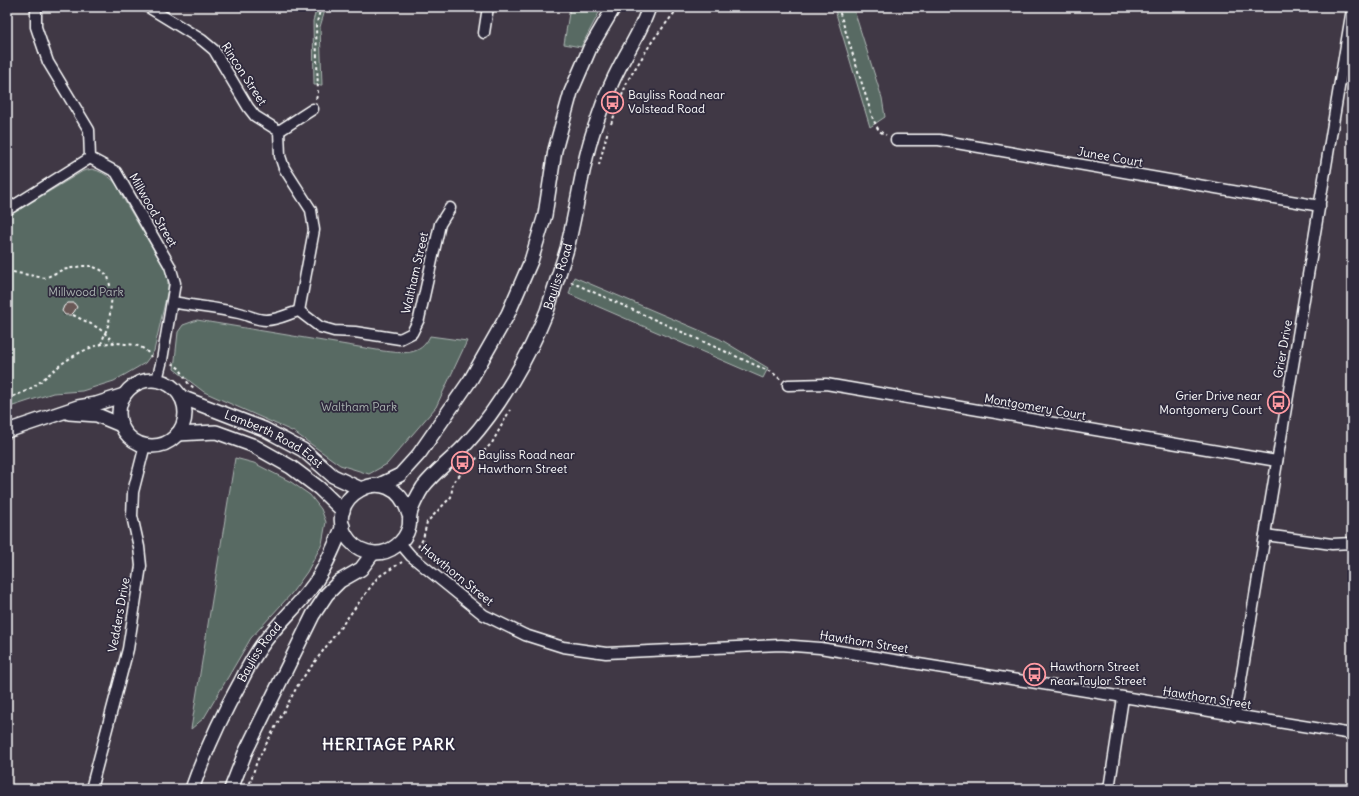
<svg xmlns="http://www.w3.org/2000/svg" width="1359" height="796" font-family="Delius,sans-serif">
<rect width="100%" height="100%" fill="#403845"/>
<filter id="ink" filterUnits="userSpaceOnUse"><feTurbulence type="fractalNoise" baseFrequency=".025" numOctaves="2"/><feDisplacementMap in="SourceGraphic" scale="8" xChannelSelector="R" yChannelSelector="G"/><feConvolveMatrix kernelMatrix="1 2 1 2 8 2 1 2 1" color-interpolation-filters="sRGB"/></filter>
<g filter="url(#ink)">
<g fill="#586b64" stroke="#acb5b2">
<polygon points="317,7 326,7 320,27 322,85 314,85 313,21"/>
<polygon points="570,7 602,7 581,47 564,44"/>
<polygon points="834,7 853,7 882,98 885,117 870,127"/>
<path d="M92 169C107 173 119 182 123 198L166 271 168 281V289L154 351 145 363 114 381 82 391 53 393 7 408V217L83 171Z"/>
<polygon points="574,277 720,339 768,368 763,378 569,294"/>
<path d="M197 320 383 351C403 353 420 357 430 336L467 341 436 407 387 464 369 474 340 465 294 432 204 392 174 369 178 332 183 325Z"/>
<polygon points="235,458 254,463 291,482 310,495 321,509 326,522 322,544 307,572 291,594 251,638 204,718 191,729"/>
</g>
<polygon fill="#0007" points="63,309 74,312 69,316 64,316 62,313"/>
<polygon fill="#695857" stroke="#fff" points="68,303 74,303 77,307 74,312 71,315 65,315 62,311 64,306"/>
<g fill="none" stroke-linecap="round" stroke-linejoin="round">
<defs>
<g id="minor">
<polyline points="36,7 36,27 48,62 89,130 90,158"/>
<polyline points="148,7 202,40 214,50 248,107 255,116 279,131 280,156 284,168 311,210 314,230 299,311"/>
<polyline points="484,33 488,7"/>
<polyline points="279,131 313,109"/>
<polyline points="896,140 939,140 1320,206"/>
<polyline points="90,158 116,172 170,266 175,283 162,360 157,380"/>
<polyline points="7,210 90,158"/>
<path d="M172 302C194 306 217 308 239 313 248 315 256 320 266 320 278 320 288 314 299 311L320 327 334 331 355 332 400 339 412 333 419 319 440 224 450 208"/>
<polyline points="788,385 826,384 1277,461"/>
<polyline points="1265,535 1332,544 1352,543"/>
<polyline points="400,543 411,556 484,615 525,635 563,647 606,653 781,645 820,648 1352,734"/>
<polyline points="1235,716 1352,9"/>
<polyline points="91,789 128,649 141,566 139,547 132,516 133,492 145,445"/>
<polyline points="1109,789 1123,698"/>
</g>
<g id="tertiary">
<circle cx="152" cy="413" r="33"/>
<path id="s1" d="M181 397 264 429 303 450 333 476 361 489"/>
<polyline points="69,413 97,415 121,425"/>
<polyline points="7,431 78,407 96,404 124,395"/>
<polyline points="177,434 216,432 252,445 291,467 319,488 343,511"/>
<polyline points="379,485 400,475 419,454 471,379 508,314 531,261 545,215 555,150 571,92 590,48 614,7"/>
<path id="s2" d="M409 515C392 454 316 500 350 541 356 548 365 552 374 553 390 554 405 542 409 527 410 523 409 519 410 515 411 508 419 493 423 487 436 470 454 458 468 442 500 407 529 356 547 311 551 299 555 286 559 274 562 263 567 252 569 240 579 199 583 157 598 118 604 100 612 81 621 64 631 45 643 27 649 7"/>
<path id="s3" d="M192 789C205 752 221 717 240 683 247 669 255 654 265 641 280 621 300 604 314 584 327 566 334 546 343 526"/>
<polyline points="231,789 245,753 313,615 327,594 340,581 361,569 373,553"/>
</g>
</defs>
<use href="#minor" stroke="#fff" stroke-width="13"/>
<use href="#tertiary" stroke="#fff" stroke-width="16"/>
<g stroke="#fff" stroke-width="2" stroke-dasharray="3 3" stroke-linecap="butt">
<polyline points="838,7 873,119 879,131 886,135"/>
<polyline points="316,99 318,93 316,26 321,7"/>
<polyline points="611,124 628,80 653,40 679,7"/>
<polyline points="599,165 608,130"/>
<polyline points="7,271 45,278 62,270 82,266 91,266 101,270 108,276 112,295 109,323 101,344"/>
<polyline points="571,282 773,373 780,379"/>
<path d="M73 315C92 325 100 326 114 343"/>
<polyline points="172,363 180,369 188,383 194,388"/>
<path d="M7 398C33 391 39 382 59 366 73 355 92 345 109 343 116 342 122 344 128 344 138 345 146 348 151 357"/>
<polyline points="418,547 423,539 427,522 451,497 453,482 492,443 510,410"/>
<polyline points="248,789 257,761 299,683 378,577 402,562"/>
</g>
<use href="#minor" stroke="#2f2a3d" stroke-width="10"/>
<use href="#tertiary" stroke="#2f2a3d" stroke-width="13"/>
</g>
</g>
<defs>
<symbol id="bus-ring" viewBox="-11 -11 22 22"><circle r="9.5" fill="#2f2a3d" stroke="#ff9aa2" stroke-width="1.5"/><path d="M-5-6H5V4H4V6H2V4H-2V6H-4V4H-5ZM-3.5-4V0h7V-4ZM-3.5 1.2v1.5H-2V1.2ZM2 1.2v1.5H3.5V1.2Z" fill="#ff9aa2"/></symbol>
</defs>
<g fill-rule="evenodd">
<use href="#bus-ring" x="600" y="90" width="25" height="25"/>
<use href="#bus-ring" x="1266" y="390" width="25" height="25"/>
<use href="#bus-ring" x="450" y="450" width="25" height="25"/>
<use href="#bus-ring" x="1022" y="662" width="25" height="25"/>
</g>
<g text-anchor="middle" stroke-width="3.5" stroke-linejoin="round" paint-order="stroke">
<g font-size="12" fill="#fff" stroke="#2f2a3d">
<text transform="translate(244 74) rotate(57)" y="4">Rincon Street</text>
<text transform="translate(1110 157) rotate(10)" y="4">Junee Court</text>
<text transform="translate(153 210) rotate(60)" y="4">Millwood Street</text>
<text transform="translate(415 273) rotate(-77)" y="4">Waltham Street</text>
<text dy="4" stroke="none"><textPath href="#s2" startOffset="496">Bayliss Road</textPath></text>
<text transform="translate(1283 349) rotate(-80)" y="4">Grier Drive</text>
<text transform="translate(1035 407) rotate(10)" y="4">Montgomery Court</text>
<text dy="4" stroke="none"><textPath href="#s1" startOffset="102">Lamberth Road East</textPath></text>
<text transform="translate(457 575) rotate(39)" y="4">Hawthorn Street</text>
<text transform="translate(119 615) rotate(-80)" y="4">Vedders Drive</text>
<text transform="translate(864 642) rotate(9)" y="4">Hawthorn Street</text>
<text dy="4" stroke="none"><textPath href="#s3" startOffset="153">Bayliss Road</textPath></text>
<text transform="translate(1207 698) rotate(9)" y="4">Hawthorn Street</text>
</g>
<g font-size="12" fill="#fff" stroke="#2f2a3d" text-anchor="start">
<text x="628" y="99">Bayliss Road near<tspan x="628" dy="14">Volstead Road</tspan></text>
<text x="1262" y="400" text-anchor="end">Grier Drive near<tspan x="1262" dy="14">Montgomery Court</tspan></text>
<text x="478" y="459">Bayliss Road near<tspan x="478" dy="14">Hawthorn Street</tspan></text>
<text x="1050" y="671">Hawthorn Street<tspan x="1050" dy="14">near Taylor Street</tspan></text>
</g>
<g font-size="12" fill="#acb5b2" stroke="#2f2a3d">
<text x="86" y="296">Millwood Park</text>
<text x="359" y="411">Waltham Park</text>
</g>
<g font-size="16" font-weight="bold" letter-spacing="1" fill="#fff" stroke="#2f2a3d">
<text x="389" y="750">HERITAGE PARK</text>
</g>
</g>
<rect width="1359" height="796" fill="none" stroke="#2f2a3d" stroke-width="24"/>
<rect x="12" y="12" width="1335" height="772" fill="none" stroke="#fff" stroke-width="1.5" filter="url(#ink)"/>
</svg>
